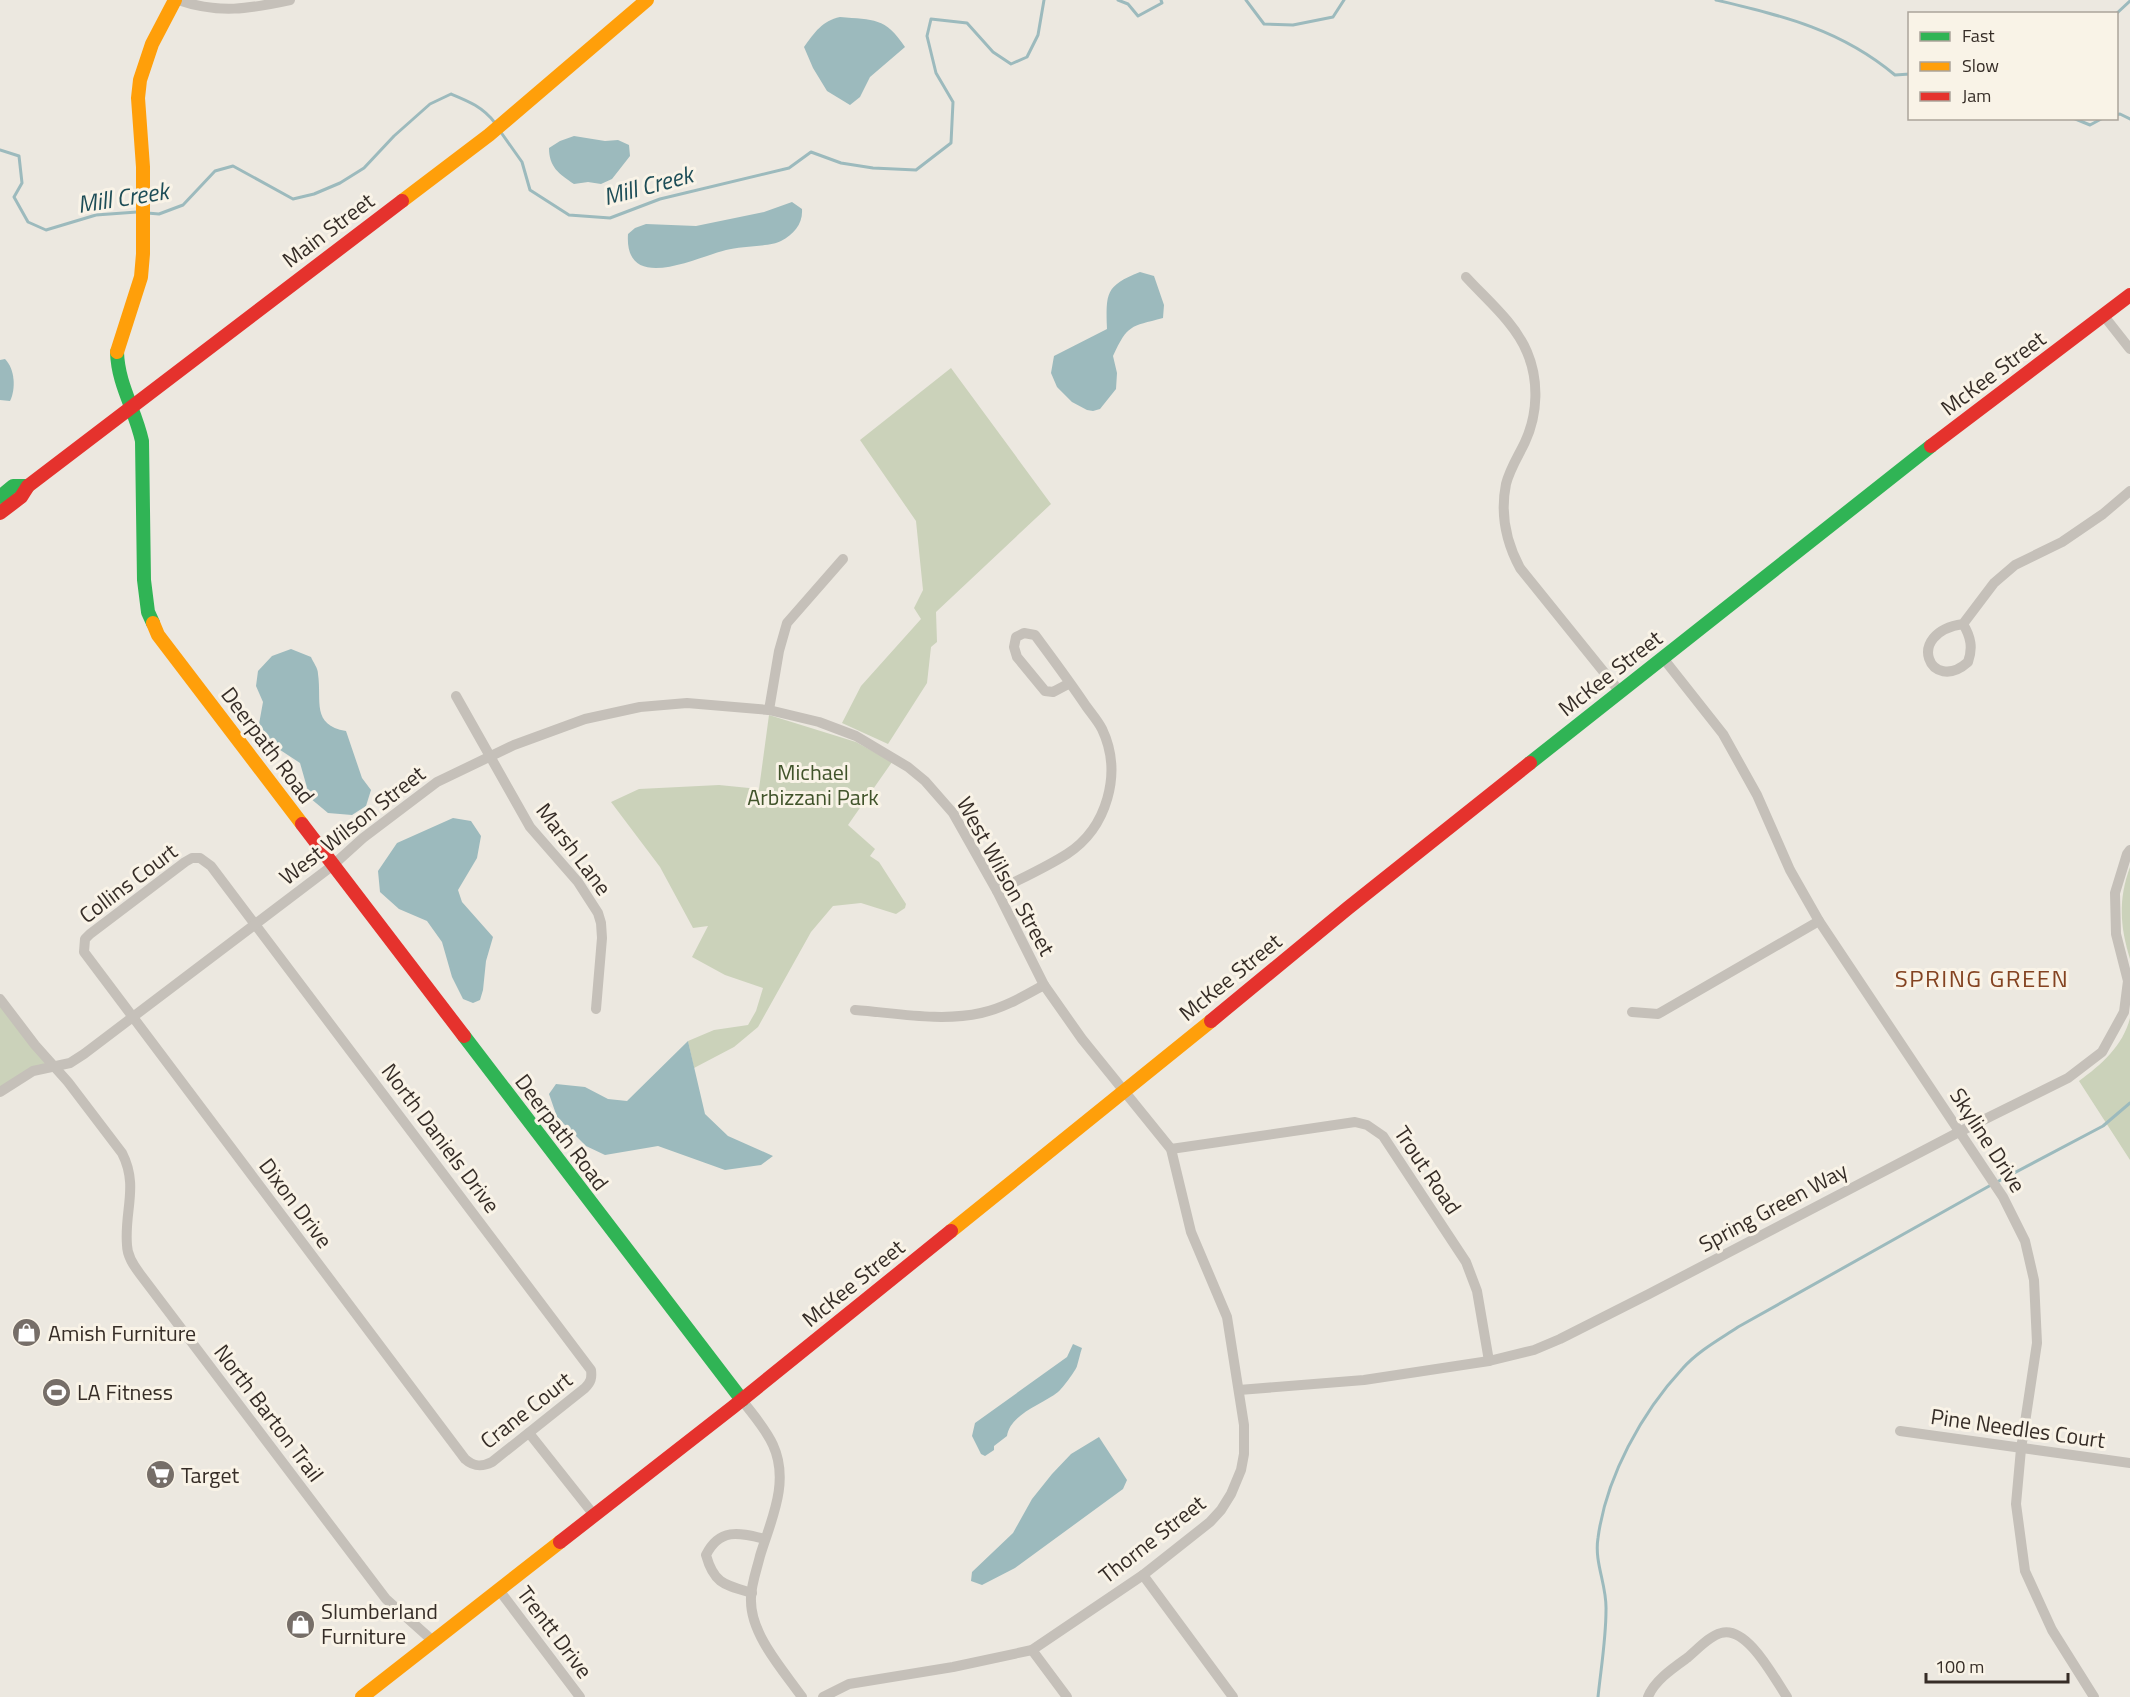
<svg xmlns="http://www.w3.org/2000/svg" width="2130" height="1697" font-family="'Titillium Web',sans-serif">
<rect width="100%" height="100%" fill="#ece8e0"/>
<g fill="#cbd2ba">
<polygon points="951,368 1051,504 936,612 937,642 931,647 927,683 888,744 842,723 861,686 921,619 914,608 923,590 916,521 860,440"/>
<polygon points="769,715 856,742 892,762 848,825 875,849 870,856 879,862 906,904 905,908 896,914 861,903 833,906 811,932 758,1027 734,1047 694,1068 688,1041 714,1030 748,1025 756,1011 763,988 725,975 692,957 708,926 693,928 660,867 611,802 639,789 719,785 759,789"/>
<path d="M2130 867V959C2120 927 2118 899 2130 867Z"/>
<polygon points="0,999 53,1066 0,1092"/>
<path d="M2130 1018V1160L2079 1081C2101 1065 2123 1046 2130 1018Z"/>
</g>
<g fill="#9cbabd">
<path d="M840 17C874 20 885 17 905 47L870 77 860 97 850 105 827 91 813 68 804 47C815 32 822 21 840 17Z"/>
<path d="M574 136 605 141 618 140 629 145 630 156 612 179 601 184 588 182 574 184C559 174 549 167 549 148L560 141Z"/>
<path d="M792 202 802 209C803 224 794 234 781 241 770 247 740 246 726 250 695 258 624 294 628 234L635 228 646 224 696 226 764 212Z"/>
<path d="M1140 272 1154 276 1164 305 1163 318C1130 327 1128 324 1113 356L1117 373 1116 389 1100 409 1093 411 1087 410 1072 402 1057 387 1051 373 1054 356 1107 329C1106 293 1105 286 1140 272Z"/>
<path d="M5 359C15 369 16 389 10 401L0 400V360Z"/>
<path d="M291 649 311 657C313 662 318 668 318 674 322 701 311 725 346 731L362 778 371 790 366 806 352 815 328 813 310 798 300 763 265 740 259 724 263 702 256 686 258 671 272 656Z"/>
<polygon points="453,818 471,821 481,836 477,858 458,890 462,902 493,937 486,961 483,990 480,1000 473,1003 463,999 452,977 442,942 427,921 399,909 380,892 378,871 397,843"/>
<polygon points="688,1041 705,1114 728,1136 773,1156 761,1165 725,1170 658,1146 605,1155 586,1146 557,1117 549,1094 556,1084 585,1087 608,1099 627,1101"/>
<path d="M1073 1344 1082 1348C1080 1354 1079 1359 1077 1366 1076 1370 1062 1389 1058 1392 1043 1404 1010 1414 1007 1436L994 1446V1450L985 1456 981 1454 972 1436 975 1423 1067 1357Z"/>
<polygon points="1099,1437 1127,1480 1123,1489 1015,1568 982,1585 971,1581 972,1572 1013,1533 1032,1499 1052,1474 1071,1454"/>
</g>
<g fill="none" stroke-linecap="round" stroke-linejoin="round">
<g stroke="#9cbabd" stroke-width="3">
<polyline points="1118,0 1128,4 1138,16 1162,3 1161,0"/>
<polyline points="1246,0 1264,24 1293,25 1333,17 1344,0"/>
<path d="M1716 0C1783 16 1840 29 1895 75L1910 74"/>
<polyline points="2116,14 2130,1"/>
<polyline points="2116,115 2120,114 2130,119"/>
<polyline points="2073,118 2090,125 2103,118"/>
<polyline points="500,131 522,162 530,190 569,215 610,218 660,199 789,168 811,152 841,163 873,168 916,170 951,143 953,102 936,73 927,36 931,19 967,23 993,52 1011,64 1027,57 1038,35 1044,0"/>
<polyline points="0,150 19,156 22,183 14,197 28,222 46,230 96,215 137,212"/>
<path d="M147 213 159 214 183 205 215 171 233 166 293 199 314 194 340 183 364 168 394 136 430 104 451 94C468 101 483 107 495 123"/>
<polyline points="1997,1182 2103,1126 2130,1103"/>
<path d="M1598 1697C1601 1668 1606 1639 1606 1610 1607 1585 1594 1563 1598 1538 1606 1477 1642 1412 1683 1368 1698 1351 1720 1339 1738 1327L1991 1185"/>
</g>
<g stroke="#c5c0b9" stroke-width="10">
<path d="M178 0C219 14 249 9 290 0"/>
<path d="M1466 277C1487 300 1515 323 1527 352 1539 380 1538 414 1525 442 1519 455 1510 468 1506 484 1500 514 1506 542 1520 568L1620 692"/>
<polyline points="2104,316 2130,349"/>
<path d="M1963 624C1971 637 1973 648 1968 662 1931 695 1903 633 1963 624L1994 583 2015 565 2062 542 2103 514 2130 491"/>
<polyline points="1663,658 1723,734 1757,795 1790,870 1819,921 2003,1197 2025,1241 2034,1280 2037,1343 2021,1449 2016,1504 2025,1571 2052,1630 2094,1697"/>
<polyline points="456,696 530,827 578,882 598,913 601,923 602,938 596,1009"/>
<polyline points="769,710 779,651 787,623 843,559"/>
<path d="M192 858H200L211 866 591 1370C592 1378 591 1382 585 1388L492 1462C482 1467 474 1467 465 1459L84 952 85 939 90 934 185 862Z"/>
<path d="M997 891C1020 879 1045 868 1067 854 1107 828 1123 773 1102 729 1098 721 1091 713 1086 706 1070 682 1052 658 1035 635L1024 633 1016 637 1014 647 1017 657 1045 691 1053 692 1070 683"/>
<path d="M0 999 35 1045 68 1082 122 1153C139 1186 124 1211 127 1245 127 1256 134 1266 140 1274L386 1599 433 1641"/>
<path d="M855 1010C896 1013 941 1022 981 1013 1004 1008 1024 996 1044 985"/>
<polyline points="1632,1012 1658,1014 1819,921"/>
<polyline points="0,1092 33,1071 70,1063 84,1054 332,866 363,838 437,782 514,745 585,719 640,707 687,703 769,710 819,722 856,736 908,767 925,781 953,813 997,891 1044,985 1082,1039 1171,1149 1191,1232 1227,1317 1244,1425 1244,1454 1241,1470 1231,1494 1221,1510 1210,1522 1143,1575 1032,1650 953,1667 849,1684 823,1697"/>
<polyline points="1171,1149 1355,1122 1367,1125 1383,1136 1466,1262 1477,1291 1489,1361"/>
<polyline points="1239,1390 1364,1380 1489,1361 1534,1350 1560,1339 1649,1294 1959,1132 2068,1078 2102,1052 2124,1012 2128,981 2116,934 2115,893 2127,854 2130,850"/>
<path d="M742 1400C753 1415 766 1429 773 1445 790 1482 771 1520 760 1556 757 1569 750 1587 751 1601 751 1635 783 1670 802 1697"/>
<polyline points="1900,1431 2130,1463"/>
<polyline points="529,1433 594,1515"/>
<polyline points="1143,1575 1233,1697"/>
<polyline points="499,1590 580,1697"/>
<path d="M752 1593C725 1585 714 1584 706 1555 720 1527 740 1533 765 1539"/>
<polyline points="1032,1650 1067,1697"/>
<path d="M1648 1697C1654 1681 1673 1668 1687 1658 1697 1650 1709 1636 1721 1633 1747 1625 1774 1678 1787 1697"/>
</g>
<g stroke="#30b455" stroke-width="14">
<path d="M117 352C118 385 135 409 142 441L144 580 148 612 153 623"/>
<polyline points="0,497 13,486 28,486"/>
<polyline points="1530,763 1931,446"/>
<polyline points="464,1036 742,1400"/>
</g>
<g stroke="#ff9f0a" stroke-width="14">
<polyline points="402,201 489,135 647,0"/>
<polyline points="117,352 141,277 143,254 143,167 138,98 140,80 152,44 175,0"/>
<polyline points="153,623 158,635 302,824"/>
<polyline points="951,1231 1211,1021"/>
<polyline points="362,1697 560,1542"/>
</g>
<g stroke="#e5322d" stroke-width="14">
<polyline points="1931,446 2130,295"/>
<polyline points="0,513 21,497 28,486 402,201"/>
<polyline points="302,824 464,1036"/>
<polyline points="1211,1021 1348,908 1530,763"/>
<polyline points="560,1542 733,1407 951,1231"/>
</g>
</g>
<defs>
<symbol id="shop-disc" viewBox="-11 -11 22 22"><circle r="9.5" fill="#766e68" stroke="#f9f3e7"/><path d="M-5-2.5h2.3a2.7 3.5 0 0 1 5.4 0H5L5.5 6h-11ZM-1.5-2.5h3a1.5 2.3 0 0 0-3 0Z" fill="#fff"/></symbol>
<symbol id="stadium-disc" viewBox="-11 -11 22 22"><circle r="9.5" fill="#766e68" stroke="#f9f3e7"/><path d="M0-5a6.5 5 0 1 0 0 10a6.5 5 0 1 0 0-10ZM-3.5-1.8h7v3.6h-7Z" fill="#fff"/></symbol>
<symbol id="supermarket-disc" viewBox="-11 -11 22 22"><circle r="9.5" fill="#766e68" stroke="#f9f3e7"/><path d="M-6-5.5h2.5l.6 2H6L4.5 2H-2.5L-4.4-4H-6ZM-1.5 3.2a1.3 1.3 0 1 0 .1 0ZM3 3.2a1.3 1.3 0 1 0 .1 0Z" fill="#fff"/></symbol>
</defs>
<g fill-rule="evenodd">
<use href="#shop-disc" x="10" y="1316" width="33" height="33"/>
<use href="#stadium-disc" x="40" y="1376" width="33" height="33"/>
<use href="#supermarket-disc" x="144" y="1458" width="33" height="33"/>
<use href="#shop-disc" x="284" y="1608" width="33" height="33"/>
</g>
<g text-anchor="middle" stroke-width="6" stroke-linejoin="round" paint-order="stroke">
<g font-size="22" fill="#362d27" stroke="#f9f3e7">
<text transform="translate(328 230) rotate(-37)" y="8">Main Street</text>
<text transform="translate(1993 373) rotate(-37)" y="8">McKee Street</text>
<text transform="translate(1610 673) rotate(-38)" y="8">McKee Street</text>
<text transform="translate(268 745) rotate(53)" y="8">Deerpath Road</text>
<text transform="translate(352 825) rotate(-38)" y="8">West Wilson Street</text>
<text transform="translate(574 849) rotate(53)" y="8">Marsh Lane</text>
<text transform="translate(1006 876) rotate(61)" y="8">West Wilson Street</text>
<text transform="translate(128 883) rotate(-37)" y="8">Collins Court</text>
<text transform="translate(1230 977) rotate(-39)" y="8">McKee Street</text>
<text transform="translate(562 1132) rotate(53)" y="8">Deerpath Road</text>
<text transform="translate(441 1138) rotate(53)" y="8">North Daniels Drive</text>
<text transform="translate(1988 1140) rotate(57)" y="8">Skyline Drive</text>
<text transform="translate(1428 1170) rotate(56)" y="8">Trout Road</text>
<text transform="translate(296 1203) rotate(53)" y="8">Dixon Drive</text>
<text transform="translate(1773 1207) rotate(-28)" y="8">Spring Green Way</text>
<text transform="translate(853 1283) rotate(-39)" y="8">McKee Street</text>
<text transform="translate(526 1410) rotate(-38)" y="8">Crane Court</text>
<text transform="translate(269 1413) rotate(53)" y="8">North Barton Trail</text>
<text transform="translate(2018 1428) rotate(8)" y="8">Pine Needles Court</text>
<text transform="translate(1152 1539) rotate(-38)" y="8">Thorne Street</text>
<text transform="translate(555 1632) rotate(53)" y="8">Trentt Drive</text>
</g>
<g font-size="22" fill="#41542b" stroke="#f9f3e7">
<text x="813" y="780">Michael<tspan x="813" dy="25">Arbizzani Park</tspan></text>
</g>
<g font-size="22" fill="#362d27" stroke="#f9f3e7" text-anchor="start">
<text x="48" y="1341">Amish Furniture</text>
<text x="77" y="1400">LA Fitness</text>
<text x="181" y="1483">Target</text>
<text x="321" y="1619">Slumberland<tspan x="321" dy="25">Furniture</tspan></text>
</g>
<g font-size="24" font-style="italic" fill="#1d4d57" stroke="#f9f3e7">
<text transform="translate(648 186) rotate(-15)" y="8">Mill Creek</text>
<text transform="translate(123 198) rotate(-9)" y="8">Mill Creek</text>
</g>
<g font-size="24" letter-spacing="1.5" fill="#844321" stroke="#f9f3e7">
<text x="1982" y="987">SPRING GREEN</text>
</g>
</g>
<rect x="1908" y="12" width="210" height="108" fill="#f9f3e7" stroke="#aba49a" stroke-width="1.5"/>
<rect x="1920" y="32" width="30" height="9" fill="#30b455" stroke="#aba49a" stroke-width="1.5"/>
<text x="1962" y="42" font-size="18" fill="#362d27">Fast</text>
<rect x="1920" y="62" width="30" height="9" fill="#ff9f0a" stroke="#aba49a" stroke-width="1.5"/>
<text x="1962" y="72" font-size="18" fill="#362d27">Slow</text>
<rect x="1920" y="92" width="30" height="9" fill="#e5322d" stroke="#aba49a" stroke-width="1.5"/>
<text x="1962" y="102" font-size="18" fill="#362d27">Jam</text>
<path d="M1926 1673v9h142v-9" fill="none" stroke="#362d27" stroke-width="3"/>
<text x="1935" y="1673" font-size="18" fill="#362d27" stroke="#f9f3e7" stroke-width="4.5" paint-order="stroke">100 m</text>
</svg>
